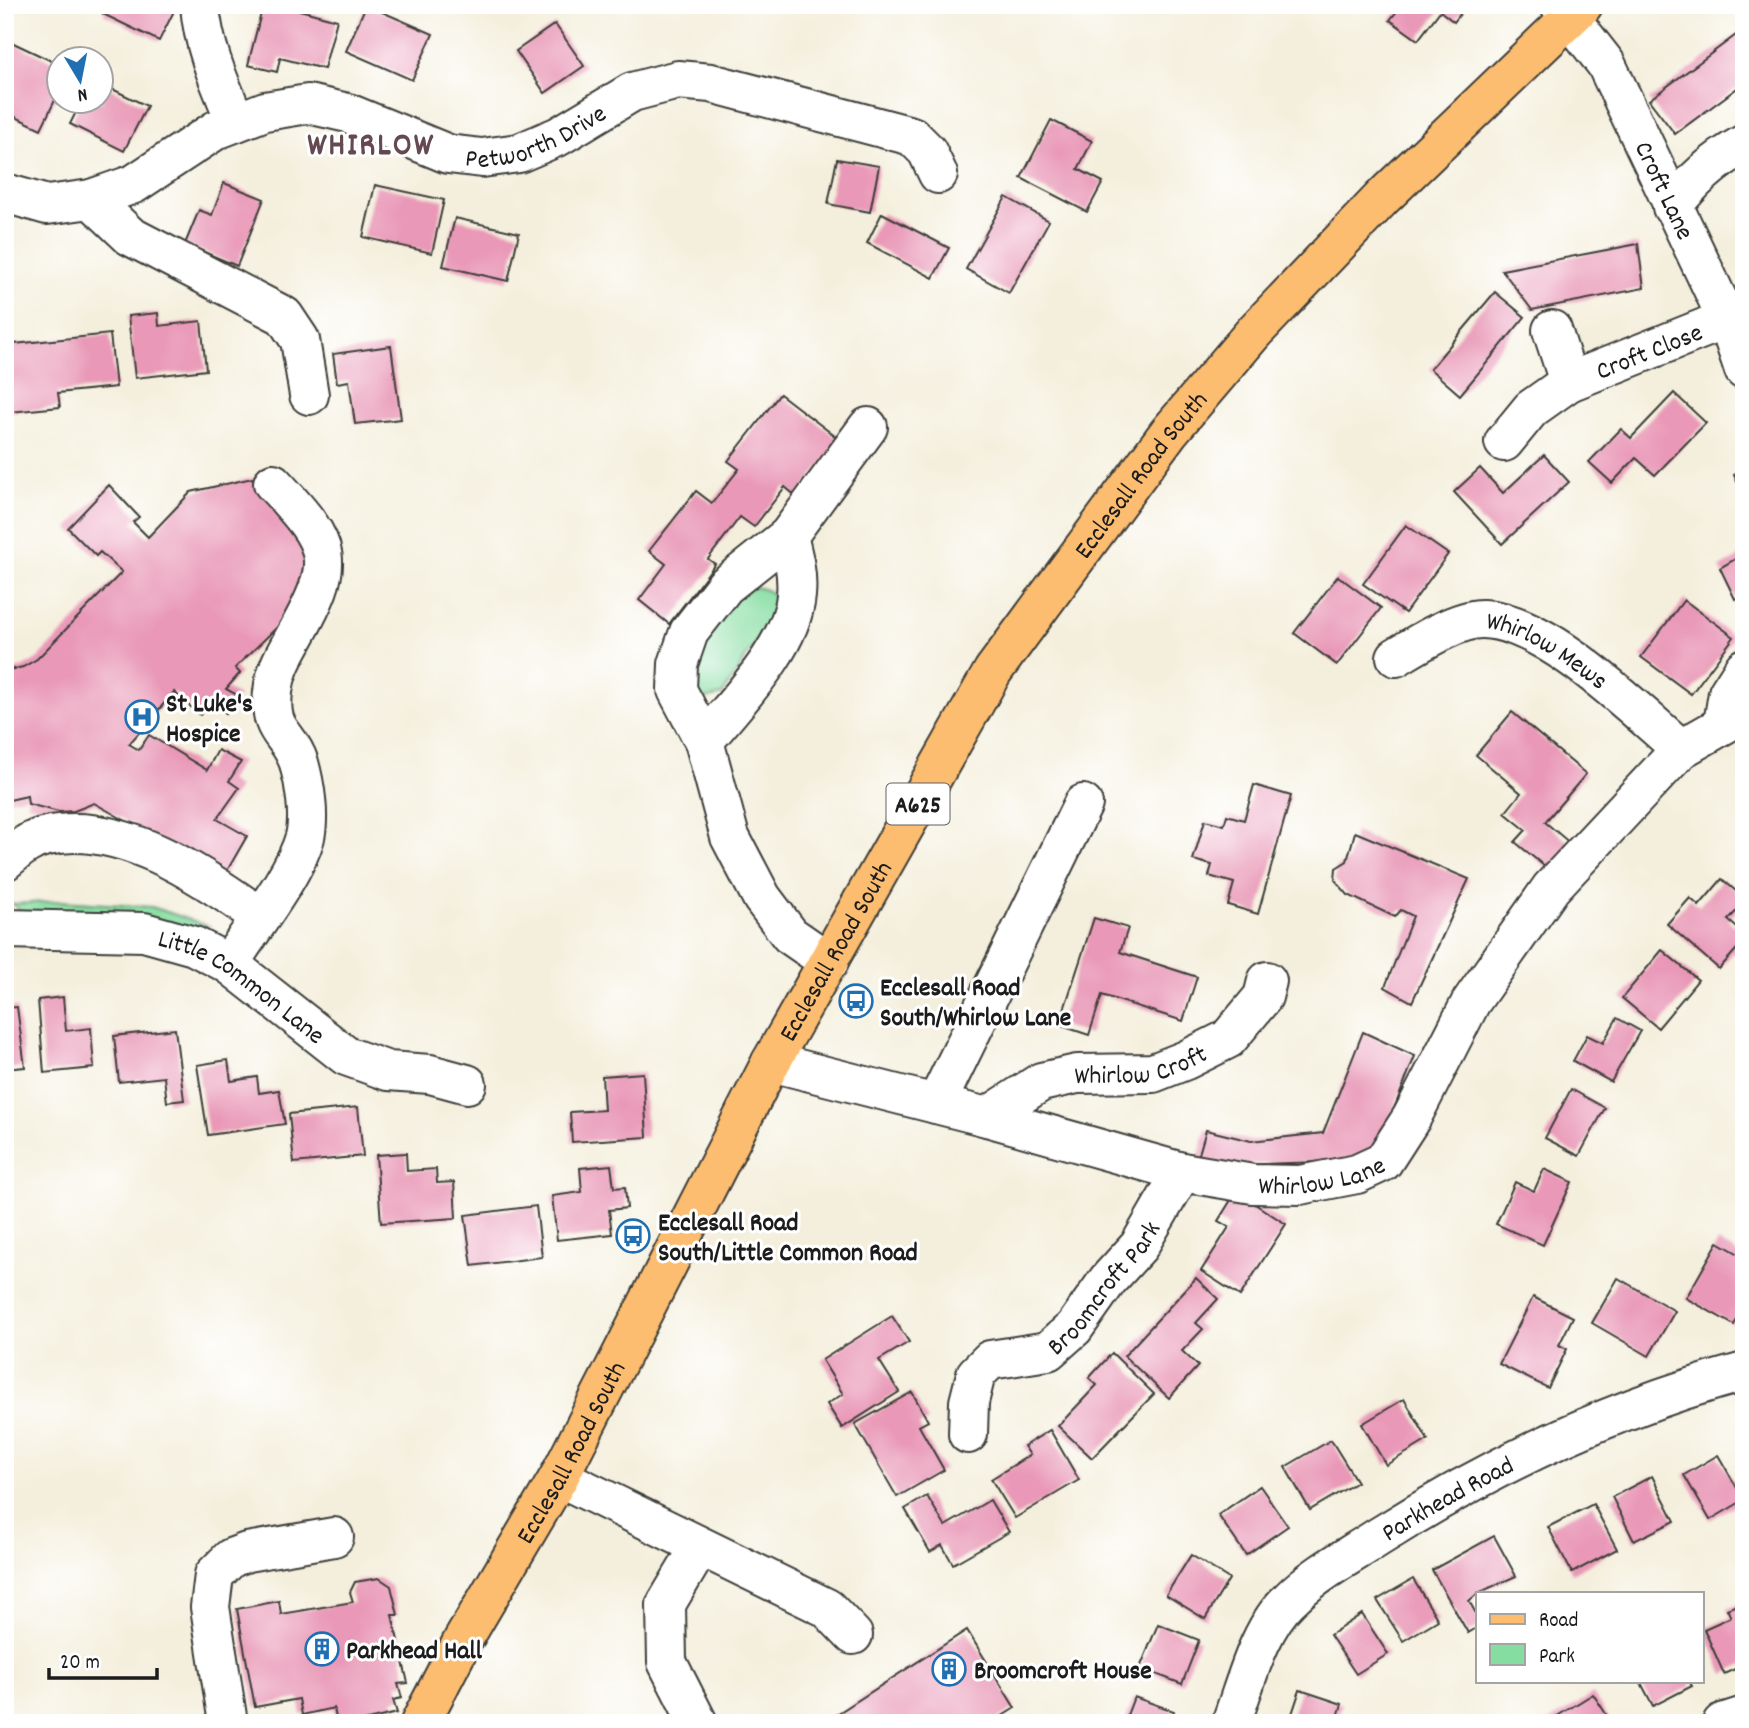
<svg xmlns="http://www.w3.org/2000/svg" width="1749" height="1728" font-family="Dekko,sans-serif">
<rect width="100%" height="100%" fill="#fff"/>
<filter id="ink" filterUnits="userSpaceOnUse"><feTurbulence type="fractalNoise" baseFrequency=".0143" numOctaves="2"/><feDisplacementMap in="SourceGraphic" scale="14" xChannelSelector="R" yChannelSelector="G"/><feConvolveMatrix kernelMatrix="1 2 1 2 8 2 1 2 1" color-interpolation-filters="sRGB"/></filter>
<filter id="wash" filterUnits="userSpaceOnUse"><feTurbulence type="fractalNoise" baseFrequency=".00686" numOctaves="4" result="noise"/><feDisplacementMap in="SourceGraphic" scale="28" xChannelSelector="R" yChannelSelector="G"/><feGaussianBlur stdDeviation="1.57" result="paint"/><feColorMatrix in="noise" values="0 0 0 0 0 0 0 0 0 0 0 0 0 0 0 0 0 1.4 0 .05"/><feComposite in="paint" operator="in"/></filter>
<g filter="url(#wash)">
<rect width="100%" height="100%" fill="#f4efdd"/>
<g fill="#85dda1" stroke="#507c5e" stroke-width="2">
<path d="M754 587C769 589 778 594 776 610L722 695 706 699 696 695V648L730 601Z"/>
<polygon points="62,901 152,907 209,926 188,931 29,916 12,904"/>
</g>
<g id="blocks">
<g fill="#e999b7">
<polygon points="107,5 173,5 176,7 159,41 103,14"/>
<polygon points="263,5 281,5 337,20 324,69 280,58 277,72 248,65"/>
<polygon points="366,5 433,34 412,80 346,51"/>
<polygon points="1402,5 1467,5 1454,22 1440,11 1418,40 1390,20"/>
<polygon points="555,24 584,66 545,93 516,51"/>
<polygon points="1744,29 1744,83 1675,134 1649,100"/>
<polygon points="5,39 60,65 60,90 41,129 5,112"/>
<polygon points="102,84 147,106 124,151 70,124 81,102 102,102"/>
<polygon points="1051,120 1092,141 1078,169 1103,182 1087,212 1021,178"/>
<polygon points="837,159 879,166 870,212 828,204"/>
<polygon points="224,183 264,199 237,266 185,244 199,210 212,215"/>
<polygon points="375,185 444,200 432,253 363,237"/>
<polygon points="1006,197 1049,221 1009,293 966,269"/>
<polygon points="882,213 949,248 933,278 867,243"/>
<polygon points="455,218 519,233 508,281 443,266"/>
<polygon points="1638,244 1644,288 1532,310 1502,270"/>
<polygon points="1495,292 1525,317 1460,395 1430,369"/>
<polygon points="158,313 159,326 201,321 206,370 135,378 128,316"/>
<polygon points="110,334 116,387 58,393 60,407 10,412 5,345"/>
<polygon points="391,346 401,419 355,424 349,381 337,383 333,354"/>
<polygon points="1674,393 1706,423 1655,475 1636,458 1612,483 1589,462 1621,429 1631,438"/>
<polygon points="780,394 840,440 797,497 785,487 754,527 740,517 708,559 715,564 669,624 639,600 666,564 649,551 696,491 712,503 739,469 728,461"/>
<polygon points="1544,455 1569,482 1502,544 1454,492 1480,468 1503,493"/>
<polygon points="1744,470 1744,497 1734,475"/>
<polygon points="252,478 304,525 306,599 235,668 240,673 226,689 239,696 226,713 212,703 200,715 174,692 129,744 139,750 149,735 207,770 218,750 241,762 229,781 239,788 217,819 247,836 224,876 94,803 74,811 59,812 28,804 27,796 5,801 5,671 23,667 37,659 122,572 100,552 96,556 68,528 109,485 139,517 133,522 148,537 191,492"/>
<polygon points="1406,525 1448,554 1405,613 1363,584"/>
<polygon points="1744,554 1744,594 1735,599 1720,568"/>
<polygon points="1338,576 1381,608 1337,665 1294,633"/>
<polygon points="1684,600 1734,637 1691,694 1641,657"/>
<polygon points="1512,712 1586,774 1545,822 1571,844 1549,870 1515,842 1526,830 1505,813 1521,793 1476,755"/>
<polygon points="1254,785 1291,796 1258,914 1228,905 1234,883 1209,876 1212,865 1193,860 1205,820 1224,825 1227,815 1244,820"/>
<polygon points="1355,832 1469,879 1412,1002 1385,987 1413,916 1401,910 1395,917 1348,895 1335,880 1336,868 1347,861"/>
<polygon points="1722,879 1744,898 1744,903 1728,920 1744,934 1744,941 1719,969 1667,924 1690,898 1699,906"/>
<polygon points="1094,918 1128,928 1120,952 1197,977 1183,1021 1102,995 1089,1035 1059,1025"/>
<polygon points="1662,950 1698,980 1658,1028 1622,998"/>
<polygon points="63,997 66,1031 91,1028 94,1068 44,1073 38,1000"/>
<polygon points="17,1007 25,1067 5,1069 5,1008"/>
<polygon points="1617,1018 1640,1031 1611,1082 1573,1061 1587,1035 1603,1043"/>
<polygon points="175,1029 184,1100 167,1102 164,1077 119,1082 114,1036"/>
<polygon points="1363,1032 1415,1056 1381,1141 1348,1161 1235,1165 1197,1161 1206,1130 1251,1141 1323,1133"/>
<polygon points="228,1060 231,1081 257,1077 259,1093 279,1090 285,1124 208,1135 197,1065"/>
<polygon points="643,1073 647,1137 572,1142 570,1112 604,1110 602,1076"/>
<polygon points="1571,1089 1605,1108 1579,1156 1545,1138"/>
<polygon points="358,1107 363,1156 294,1163 289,1114"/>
<polygon points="406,1153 407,1171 436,1169 437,1183 454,1182 456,1218 381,1223 376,1155"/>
<polygon points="611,1165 614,1188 625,1187 627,1208 609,1210 612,1234 557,1240 552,1196 582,1192 580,1168"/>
<polygon points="1544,1169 1572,1182 1543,1245 1496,1224 1515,1182 1534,1191"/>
<polygon points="1236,1192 1286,1224 1240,1296 1201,1271 1229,1227 1218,1221"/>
<polygon points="536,1206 542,1257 472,1266 465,1215"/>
<polygon points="1718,1242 1744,1257 1744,1308 1734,1325 1686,1298"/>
<polygon points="1196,1278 1218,1299 1196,1323 1203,1329 1182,1351 1198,1366 1169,1398 1124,1356"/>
<polygon points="1618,1278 1675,1311 1649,1356 1592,1323"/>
<polygon points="1533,1297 1573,1317 1559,1345 1567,1349 1548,1388 1499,1364"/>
<polygon points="892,1316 909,1342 879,1360 899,1392 842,1428 827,1404 843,1394 822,1360"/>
<polygon points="1112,1353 1154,1394 1092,1458 1058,1426 1097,1385 1089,1378"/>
<polygon points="912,1392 928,1421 919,1426 944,1470 897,1497 855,1424"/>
<polygon points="1404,1399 1428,1440 1386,1465 1362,1424"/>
<polygon points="1050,1430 1079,1480 1015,1518 991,1479 1030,1455 1024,1446"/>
<polygon points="1331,1440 1357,1482 1310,1510 1285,1467"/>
<polygon points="1718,1455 1744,1500 1710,1520 1684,1475"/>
<polygon points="1652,1476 1675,1521 1634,1541 1612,1497"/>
<polygon points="1260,1486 1288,1526 1246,1555 1218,1515"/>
<polygon points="927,1496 945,1526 990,1500 1009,1532 953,1564 942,1545 930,1552 905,1509"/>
<polygon points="1593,1504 1617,1549 1572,1573 1548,1527"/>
<polygon points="1494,1536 1516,1576 1478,1593 1469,1601 1478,1617 1478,1627 1468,1633 1432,1570"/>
<polygon points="1191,1555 1229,1579 1205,1619 1166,1595"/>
<polygon points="379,1578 391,1586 398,1615 392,1615 408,1683 398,1684 402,1698 393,1700 397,1713 355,1723 337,1723 334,1708 302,1715 299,1699 255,1707 237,1609 279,1601 281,1614 353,1602 350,1592 355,1582"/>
<polygon points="1413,1579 1438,1620 1403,1641 1377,1600"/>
<polygon points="1744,1602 1744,1665 1724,1674 1704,1629 1731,1617 1727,1609"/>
<polygon points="1362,1614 1388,1654 1356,1674 1330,1635"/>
<polygon points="1158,1624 1199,1640 1182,1684 1140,1668"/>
<polygon points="967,1630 1015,1708 991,1723 823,1723"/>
<polygon points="1640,1681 1689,1681 1692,1686 1653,1706"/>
<polygon points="1300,1690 1342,1704 1336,1723 1289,1723"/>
<polygon points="1593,1694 1612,1723 1546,1723"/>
<polygon points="1134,1697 1174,1711 1170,1723 1124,1723"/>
</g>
</g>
</g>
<g filter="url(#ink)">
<use href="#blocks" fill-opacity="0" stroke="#3c3c39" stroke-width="2"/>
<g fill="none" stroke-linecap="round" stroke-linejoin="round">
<defs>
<g id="minor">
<path d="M200 5C203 47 220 84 236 122"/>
<path id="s1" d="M1560 5 1606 64 1727 319 1744 370"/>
<path id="s2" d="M5 193 47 205 91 199 134 184 216 130 265 111 308 104 348 113 448 154 482 158 519 153 559 136 632 92 678 80 711 83 912 136 927 151 938 174"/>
<polyline points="91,199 130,236 284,316 300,340 309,395"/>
<path d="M1672 207C1693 180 1714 161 1744 144"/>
<polyline points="1552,330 1569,382"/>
<path id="s3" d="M1504 442 1531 409 1569 382 1727 319"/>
<path id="s4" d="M1396 657C1417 644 1459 618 1483 619 1547 621 1634 709 1681 749"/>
<polyline points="1723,724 1728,693 1744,668"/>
<path d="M704 741C736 702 792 646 796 595 798 574 793 555 788 536"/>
<path d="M5 861C18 850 30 839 47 836 119 819 202 875 259 916"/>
<path id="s5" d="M5 929 144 932 194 946 229 964 346 1056 388 1071 430 1074 467 1084"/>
<polyline points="829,962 790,935 762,898 730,837 704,741 677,690 678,664 689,632 725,586 788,536 868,427"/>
<path d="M229 964C252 928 294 876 305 837 310 816 305 784 299 763 289 732 268 734 273 692 275 671 284 656 294 638 338 560 333 547 273 483"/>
<path id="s6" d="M771 1062 987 1117 1182 1172 1253 1184 1300 1185 1357 1174 1383 1162 1412 1117 1471 1002 1551 888 1681 749 1744 713"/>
<polyline points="936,1104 1083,804"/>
<path id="s7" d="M987 1117 1041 1082 1077 1074 1153 1073 1186 1060 1228 1039 1263 997 1267 981"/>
<path id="s8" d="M968 1434 969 1402 976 1374 990 1360 1048 1351 1074 1328 1108 1280 1139 1246 1182 1172"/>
<polyline points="559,1477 827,1608 853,1635"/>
<polyline points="228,1723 210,1607 214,1575 231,1558 247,1552 334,1537"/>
<polyline points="698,1723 667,1662 666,1604 700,1547"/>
<path id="s9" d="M1231 1723C1246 1683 1258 1629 1290 1599 1315 1574 1348 1557 1377 1538 1491 1466 1614 1407 1744 1372"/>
<polyline points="1722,1723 1744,1716"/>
</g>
<g id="major">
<path id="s10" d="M420 1723 463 1640 559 1477 771 1062 993 671 1169 432 1254 332 1383 197 1583 5"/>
</g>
</defs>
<use href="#minor" stroke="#3c3c39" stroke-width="42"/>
<use href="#major" stroke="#3c3c39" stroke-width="42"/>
<use href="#minor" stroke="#fff" stroke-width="38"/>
<use href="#major" stroke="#fcbd6f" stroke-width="38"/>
</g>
</g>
<defs>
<symbol id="hospital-ring" viewBox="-11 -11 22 22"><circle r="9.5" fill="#fff" stroke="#1f6fb2" stroke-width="1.5"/><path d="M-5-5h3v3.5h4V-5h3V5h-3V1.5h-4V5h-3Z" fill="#1f6fb2"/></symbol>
<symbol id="bus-ring" viewBox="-11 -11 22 22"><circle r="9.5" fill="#fff" stroke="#1f6fb2" stroke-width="1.5"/><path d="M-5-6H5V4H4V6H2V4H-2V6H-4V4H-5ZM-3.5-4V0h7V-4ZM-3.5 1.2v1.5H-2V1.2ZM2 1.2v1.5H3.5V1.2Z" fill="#1f6fb2"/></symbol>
<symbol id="building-ring" viewBox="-11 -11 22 22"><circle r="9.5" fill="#fff" stroke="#1f6fb2" stroke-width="1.5"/><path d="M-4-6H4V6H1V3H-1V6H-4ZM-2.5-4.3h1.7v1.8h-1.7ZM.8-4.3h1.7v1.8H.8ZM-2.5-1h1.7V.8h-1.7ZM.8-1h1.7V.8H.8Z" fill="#1f6fb2"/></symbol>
</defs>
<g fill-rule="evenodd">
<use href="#hospital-ring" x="123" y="698" width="38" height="38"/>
<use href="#bus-ring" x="837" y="982" width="38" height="38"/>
<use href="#bus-ring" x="614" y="1217" width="38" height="38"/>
<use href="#building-ring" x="303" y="1630" width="38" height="38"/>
<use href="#building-ring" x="930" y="1650" width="38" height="38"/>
</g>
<g text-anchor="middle" stroke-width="6" stroke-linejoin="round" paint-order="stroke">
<rect fill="#fff" stroke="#606060" stroke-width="2" x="886.5" y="783.5" width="63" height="41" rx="5"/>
<g font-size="24" font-weight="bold" fill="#1c1c1c">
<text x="918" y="812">A625</text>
</g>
<g font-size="26" fill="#1c1c1c" stroke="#fff">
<text dy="9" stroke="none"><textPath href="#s2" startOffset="569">Petworth Drive</textPath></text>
<text dy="9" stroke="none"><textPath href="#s1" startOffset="214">Croft Lane</textPath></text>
<text dy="9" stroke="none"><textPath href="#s3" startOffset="175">Croft Close</textPath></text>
<text dy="9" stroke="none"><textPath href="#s10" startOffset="1444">Ecclesall Road South</textPath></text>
<text dy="9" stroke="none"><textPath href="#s4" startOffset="168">Whirlow Mews</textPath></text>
<text dy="9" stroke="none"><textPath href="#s10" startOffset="877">Ecclesall Road South</textPath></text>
<text dy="9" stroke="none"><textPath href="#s5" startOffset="252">Little Common Lane</textPath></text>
<text dy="9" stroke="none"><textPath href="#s7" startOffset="166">Whirlow Croft</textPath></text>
<text dy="9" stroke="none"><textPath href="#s6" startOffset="567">Whirlow Lane</textPath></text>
<text dy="9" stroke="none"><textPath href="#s8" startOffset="224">Broomcroft Park</textPath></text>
<text dy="9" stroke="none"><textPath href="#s10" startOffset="310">Ecclesall Road South</textPath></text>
<text dy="9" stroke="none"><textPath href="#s9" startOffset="326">Parkhead Road</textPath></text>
</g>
<g font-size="26" font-weight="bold" fill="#1c1c1c" stroke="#fff" text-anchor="start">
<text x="166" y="711">St Luke's<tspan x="166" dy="30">Hospice</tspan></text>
<text x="880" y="995">Ecclesall Road<tspan x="880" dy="30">South/Whirlow Lane</tspan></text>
<text x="658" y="1230">Ecclesall Road<tspan x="658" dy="30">South/Little Common Road</tspan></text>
<text x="346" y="1658">Parkhead Hall</text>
<text x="974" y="1678">Broomcroft House</text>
</g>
<g font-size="33" font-weight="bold" letter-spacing="2" fill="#644852" stroke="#fff">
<text x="371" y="154">WHIRLOW</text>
</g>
</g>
<rect width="1749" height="1728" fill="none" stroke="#fff" stroke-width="28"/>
<rect x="1476" y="1592" width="228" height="91" fill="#ffffff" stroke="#a4a4a4" stroke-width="2"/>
<rect x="1490" y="1614" width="35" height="10" fill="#fcbd6f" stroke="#a4a4a4" stroke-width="2"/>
<text x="1539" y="1626" font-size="21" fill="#1c1c1c">Road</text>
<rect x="1490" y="1644" width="35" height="21" fill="#85dda1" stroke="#a4a4a4" stroke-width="2"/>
<text x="1539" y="1662" font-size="21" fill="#1c1c1c">Park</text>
<g transform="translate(80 80) rotate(170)"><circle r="33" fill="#ffffff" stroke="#a4a4a4" stroke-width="2"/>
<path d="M0-5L12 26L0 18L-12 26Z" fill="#1f6fb2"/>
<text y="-10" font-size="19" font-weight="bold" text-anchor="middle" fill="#1c1c1c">N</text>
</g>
<path d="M49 1668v10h108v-10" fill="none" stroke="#1c1c1c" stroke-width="3.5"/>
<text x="60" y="1668" font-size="21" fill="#1c1c1c" stroke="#ffffff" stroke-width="5" paint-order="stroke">20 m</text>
</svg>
